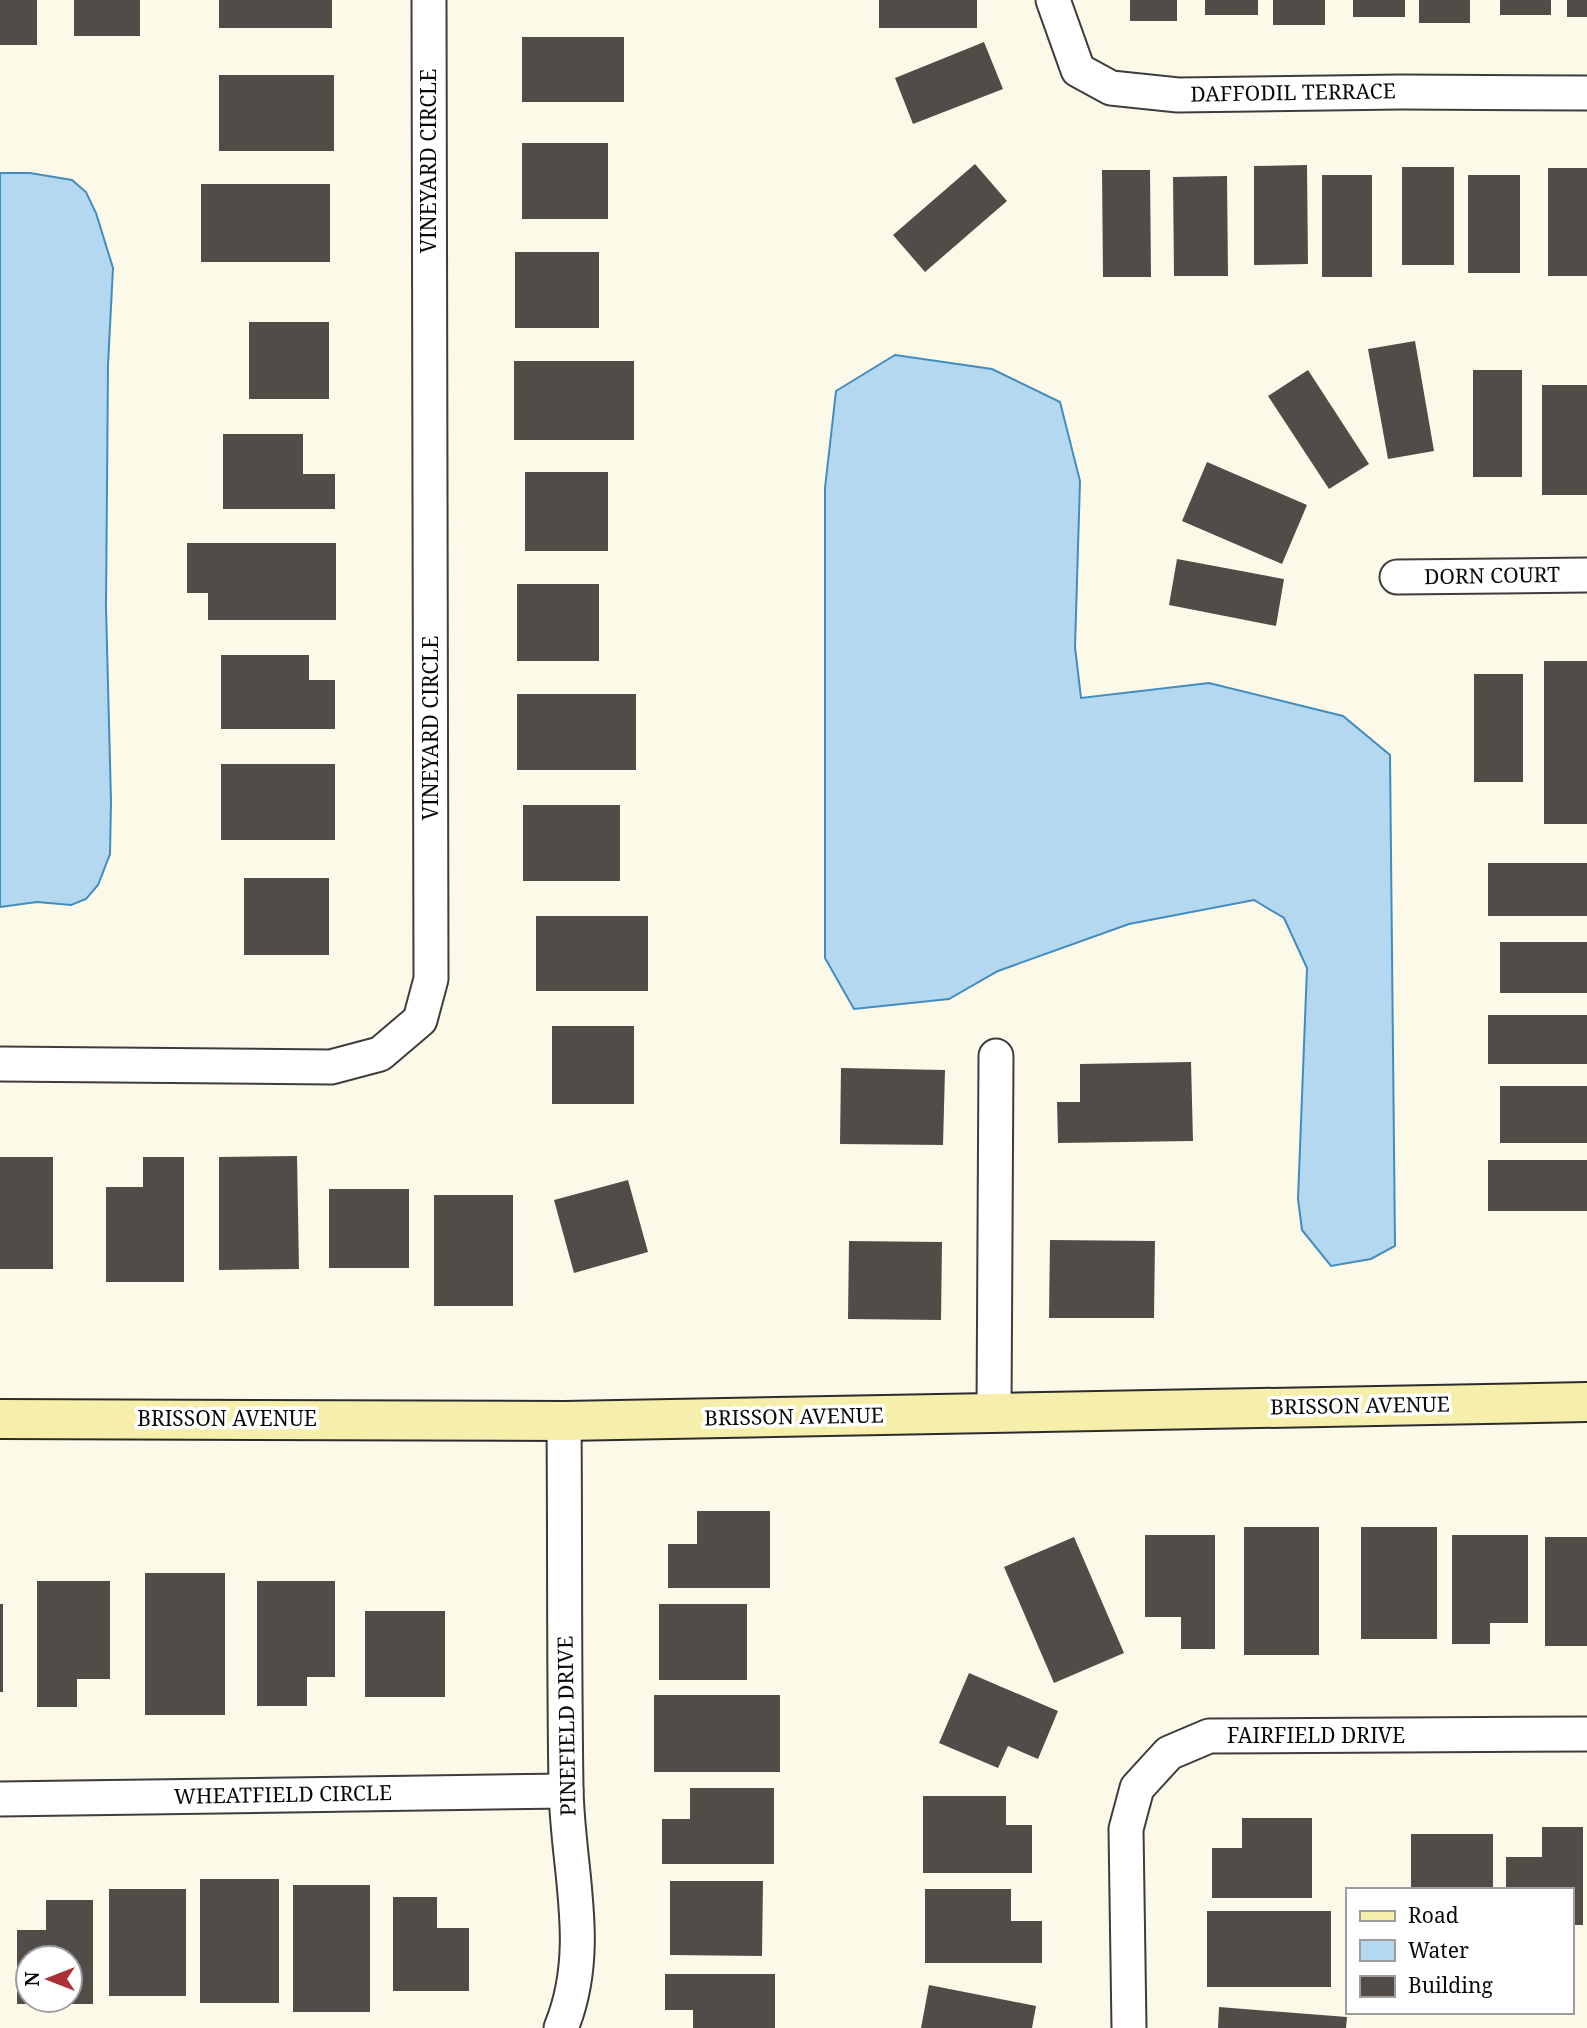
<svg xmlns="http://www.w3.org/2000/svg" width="1587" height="2028" font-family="'Noto Serif',serif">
<rect width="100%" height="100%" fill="#fdf9e9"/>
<g fill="#b3d8ef" stroke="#428cbe" stroke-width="2">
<polygon points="0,173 30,173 72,180 86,192 96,213 113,268 108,365 106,607 111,801 110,854 98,885 86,899 71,905 37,902 0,907"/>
<polygon points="895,355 992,369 1060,402 1080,481 1075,647 1081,698 1209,683 1343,716 1390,755 1395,1246 1371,1259 1331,1266 1302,1230 1298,1199 1307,968 1284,918 1254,900 1129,924 998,971 949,999 854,1009 825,958 825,488 836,391"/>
</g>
<g fill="#514c48" fill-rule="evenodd">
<rect x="0" y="0" width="37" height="45"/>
<rect x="74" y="0" width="66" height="36"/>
<rect x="219" y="0" width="113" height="28"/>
<rect x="879" y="0" width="98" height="28"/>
<rect x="1130" y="0" width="47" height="21"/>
<rect x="1205" y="0" width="53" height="15"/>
<rect x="1273" y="0" width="52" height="25"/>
<rect x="1353" y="0" width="52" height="17"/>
<rect x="1419" y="0" width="51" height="23"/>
<rect x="1500" y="0" width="51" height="15"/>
<rect x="1567" y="0" width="20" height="17"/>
<rect x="522" y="37" width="102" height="65"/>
<polygon points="984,42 1003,89 913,124 895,78"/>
<rect x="219" y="75" width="115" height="76"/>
<rect x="522" y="143" width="86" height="76"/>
<polygon points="975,164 1007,201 925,272 893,235"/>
<polygon points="1307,165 1308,264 1254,265 1254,166"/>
<rect x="1402" y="167" width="52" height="98"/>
<rect x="1548" y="168" width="39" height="108"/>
<polygon points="1102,170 1150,170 1151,277 1103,277"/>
<rect x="1322" y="175" width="50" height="102"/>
<rect x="1468" y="175" width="52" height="98"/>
<polygon points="1227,176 1228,276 1174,276 1173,177"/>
<rect x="201" y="184" width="129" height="78"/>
<rect x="515" y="252" width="84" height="76"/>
<rect x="249" y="322" width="80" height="77"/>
<polygon points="1415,341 1434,451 1388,459 1368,349"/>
<rect x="514" y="361" width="120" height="79"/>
<polygon points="1308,370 1369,464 1329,489 1268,396"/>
<rect x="1473" y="370" width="49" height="107"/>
<rect x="1542" y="385" width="45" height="110"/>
<polygon points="223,434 303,434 303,474 335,474 335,509 223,509"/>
<polygon points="1207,462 1307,505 1282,564 1182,521"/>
<rect x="525" y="472" width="83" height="79"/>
<polygon points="187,543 336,543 336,620 208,620 208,593 187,593"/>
<polygon points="1177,559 1284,579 1276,626 1169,605"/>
<rect x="517" y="584" width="82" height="77"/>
<polygon points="221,655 309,655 309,680 335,680 335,729 221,729"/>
<rect x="1544" y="661" width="43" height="163"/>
<rect x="1474" y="674" width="49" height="108"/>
<rect x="517" y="694" width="119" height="76"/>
<rect x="221" y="764" width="114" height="76"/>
<rect x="523" y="805" width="97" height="76"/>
<rect x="1488" y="863" width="99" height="53"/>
<rect x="244" y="878" width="85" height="77"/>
<rect x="536" y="916" width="112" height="75"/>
<rect x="1500" y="942" width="87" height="51"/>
<rect x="1488" y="1015" width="99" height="49"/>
<rect x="552" y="1026" width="82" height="78"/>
<polygon points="1191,1062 1193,1141 1058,1143 1057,1102 1080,1102 1080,1064"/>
<polygon points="841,1068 945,1070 943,1145 840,1144"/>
<rect x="1500" y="1086" width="87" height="57"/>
<polygon points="297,1156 299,1269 219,1270 219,1157"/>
<rect x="0" y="1157" width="53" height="112"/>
<polygon points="143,1157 184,1157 184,1282 106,1282 106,1187 143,1187"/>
<rect x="1488" y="1160" width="99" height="51"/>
<polygon points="628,1180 648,1252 574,1273 554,1200"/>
<rect x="329" y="1189" width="80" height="79"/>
<rect x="434" y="1195" width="79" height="111"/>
<polygon points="1050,1240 1155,1241 1154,1318 1049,1318"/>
<polygon points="849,1241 942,1242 941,1320 848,1319"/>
<polygon points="697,1511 770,1511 770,1588 668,1588 668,1544 697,1544"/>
<rect x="1244" y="1527" width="75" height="128"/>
<rect x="1361" y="1527" width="76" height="112"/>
<polygon points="1145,1535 1215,1535 1215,1649 1181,1649 1181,1617 1145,1617"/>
<polygon points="1452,1535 1528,1535 1528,1623 1490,1623 1490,1644 1452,1644"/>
<polygon points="1074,1537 1124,1653 1054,1683 1004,1567"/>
<rect x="1545" y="1537" width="42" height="109"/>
<rect x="145" y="1573" width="80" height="142"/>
<polygon points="37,1581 110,1581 110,1679 77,1679 77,1707 37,1707"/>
<polygon points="257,1581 335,1581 335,1677 307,1677 307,1706 257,1706"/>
<rect x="0" y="1604" width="3" height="88"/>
<rect x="659" y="1604" width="88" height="76"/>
<rect x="365" y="1611" width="80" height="86"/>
<polygon points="969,1673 1058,1711 1038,1759 1008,1746 998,1768 939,1743"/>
<rect x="654" y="1695" width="126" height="77"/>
<polygon points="690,1788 774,1788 774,1864 662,1864 662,1819 690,1819"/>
<polygon points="923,1796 1006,1796 1006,1825 1032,1825 1032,1873 923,1873"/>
<polygon points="1242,1818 1312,1818 1312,1898 1212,1898 1212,1848 1242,1848"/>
<polygon points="1542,1827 1583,1827 1583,1925 1571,1925 1571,1890 1506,1890 1506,1857 1542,1857"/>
<rect x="1411" y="1834" width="82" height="56"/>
<rect x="200" y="1879" width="79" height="124"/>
<polygon points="670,1881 763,1881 762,1956 670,1955"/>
<rect x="293" y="1885" width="77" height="127"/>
<rect x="109" y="1889" width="77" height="107"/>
<polygon points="925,1889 1011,1889 1011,1921 1042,1921 1042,1963 925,1963"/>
<polygon points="393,1897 437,1897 437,1928 469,1928 469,1991 393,1991"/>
<path d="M46 1900H93V2004H17V1930H46ZM28 1958H70V2000H28Z"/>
<rect x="1207" y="1911" width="124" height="76"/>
<polygon points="665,1974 775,1974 775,2028 693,2028 693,2010 665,2010"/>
<polygon points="929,1985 1036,2006 1032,2028 921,2028"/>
<polygon points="1219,2007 1347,2017 1346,2028 1218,2028"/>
</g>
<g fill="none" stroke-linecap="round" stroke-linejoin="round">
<defs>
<g id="street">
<polyline points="1053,0 1078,70 1111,88 1178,95 1401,92 1587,93"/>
<polyline points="1397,577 1587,575"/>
<polyline points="0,1064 331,1067 380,1054 420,1020 431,979 429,0"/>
<polyline points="994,1413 996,1056"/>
<polyline points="0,1799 566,1791"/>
<path d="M561 2028C594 1948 567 1868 566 1787 564 1665 565 1543 564 1421"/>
<polyline points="1129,2028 1126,1829 1137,1788 1169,1753 1209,1736 1587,1734"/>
</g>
<polyline id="secondary" points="0,1419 564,1421 1587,1402"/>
</defs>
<use href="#street" stroke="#3d3d3d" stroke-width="37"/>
<use href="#secondary" stroke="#2c2c2c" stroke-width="42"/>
<use href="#street" stroke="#fff" stroke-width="33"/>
<use href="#secondary" stroke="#f6eeab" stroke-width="38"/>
</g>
<g text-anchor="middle" stroke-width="7" stroke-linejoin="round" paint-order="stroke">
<g font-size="21" fill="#0a0a0a" stroke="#fff">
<text transform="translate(1293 93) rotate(-1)" y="7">DAFFODIL TERRACE</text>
<text transform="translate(429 161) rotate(-90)" y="7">VINEYARD CIRCLE</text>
<text transform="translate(1492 576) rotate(-1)" y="7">DORN COURT</text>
<text transform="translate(431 728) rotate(-90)" y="7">VINEYARD CIRCLE</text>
<text transform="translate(1360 1406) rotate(-1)" y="7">BRISSON AVENUE</text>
<text transform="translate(794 1417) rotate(-1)" y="7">BRISSON AVENUE</text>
<text x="227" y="1426">BRISSON AVENUE</text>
<text transform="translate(567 1726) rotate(-91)" y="7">PINEFIELD DRIVE</text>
<text x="1316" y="1743">FAIRFIELD DRIVE</text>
<text transform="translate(283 1795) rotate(-1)" y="7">WHEATFIELD CIRCLE</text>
</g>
</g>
<rect x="1346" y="1888" width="228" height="126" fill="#ffffff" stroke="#9d9d9d" stroke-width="2"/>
<rect x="1360" y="1911" width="35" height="10" fill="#f6eeab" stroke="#9d9d9d" stroke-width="2"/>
<text x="1408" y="1923" font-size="21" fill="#0a0a0a">Road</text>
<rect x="1360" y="1940" width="35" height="21" fill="#b3d8ef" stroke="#9d9d9d" stroke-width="2"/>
<text x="1408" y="1958" font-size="21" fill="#0a0a0a">Water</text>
<rect x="1360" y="1976" width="35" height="21" fill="#514c48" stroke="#9d9d9d" stroke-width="2"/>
<text x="1408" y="1993" font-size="21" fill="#0a0a0a">Building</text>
<g transform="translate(49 1979) rotate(270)"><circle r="33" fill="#ffffff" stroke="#9d9d9d" stroke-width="2"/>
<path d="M0-5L12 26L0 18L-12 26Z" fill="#aa3237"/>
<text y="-10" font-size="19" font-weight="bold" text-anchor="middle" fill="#0a0a0a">N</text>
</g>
</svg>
